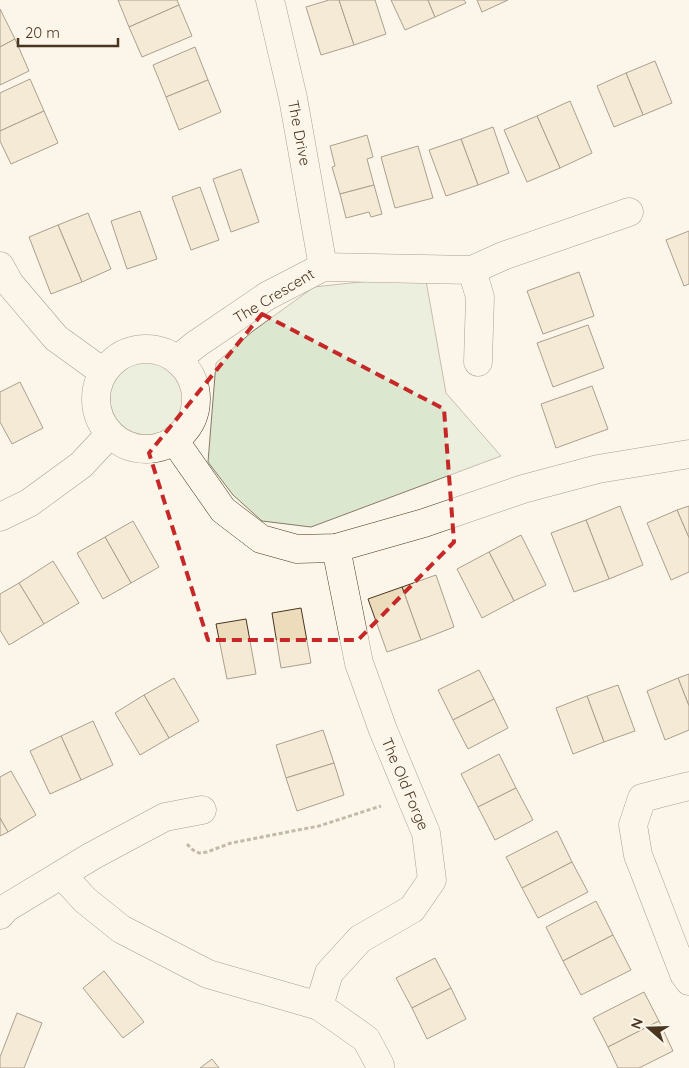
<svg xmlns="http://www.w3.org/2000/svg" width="689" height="1068" font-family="Quicksand,sans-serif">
<rect width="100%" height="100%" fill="#fbf6e9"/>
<g fill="#dce7d0" stroke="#887966">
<polygon points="425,275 446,393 501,456 311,527 262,521 233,495 208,462 216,363 253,331 314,287"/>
<circle cx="147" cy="398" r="37"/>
</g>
<g fill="#ecdcbc" stroke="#4a3520">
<polygon points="118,0 177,0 179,5 129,27"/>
<polygon points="329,0 339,0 354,45 321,55 306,7"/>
<polygon points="339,0 375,0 386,34 354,45"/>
<polygon points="391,0 428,0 435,17 405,30"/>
<polygon points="428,0 464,0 466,3 435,17"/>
<polygon points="477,0 508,0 482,12"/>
<polygon points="179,5 192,36 142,57 129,27"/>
<polygon points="0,9 15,39 0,47"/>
<polygon points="15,39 29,71 0,85 0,47"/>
<polygon points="195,47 208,80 166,97 153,65"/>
<polygon points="655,61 672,103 643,115 626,73"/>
<polygon points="626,73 643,115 614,127 597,86"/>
<polygon points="30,79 44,111 0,131 0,93"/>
<polygon points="208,80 221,112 179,130 166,97"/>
<polygon points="570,101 592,153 560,168 537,116"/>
<polygon points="44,111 58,143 11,164 0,141 0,131"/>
<polygon points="537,116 560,168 527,182 504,130"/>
<polygon points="493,127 509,173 478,185 461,139"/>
<polygon points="367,135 373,157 367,159 374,185 340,194 332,167 335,166 330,146"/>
<polygon points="461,139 478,185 446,196 429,150"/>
<polygon points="418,146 433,198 395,208 381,157"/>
<polygon points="241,169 259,222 231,232 213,179"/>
<polygon points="374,185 382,214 371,217 369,212 346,218 340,194"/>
<polygon points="200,187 219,240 191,250 172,197"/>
<polygon points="140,211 157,259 127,269 111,221"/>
<polygon points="88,213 111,269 82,282 58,225"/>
<polygon points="58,225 82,282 51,294 29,237"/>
<polygon points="689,231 689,284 684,286 666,240"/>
<polygon points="579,272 594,316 543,334 527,291"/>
<polygon points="588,325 604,368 553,387 537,343"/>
<polygon points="20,382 43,428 12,444 0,422 0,392"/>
<polygon points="592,386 608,429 556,448 541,404"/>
<polygon points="620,506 643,565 609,579 586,520"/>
<polygon points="689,506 689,538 677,510"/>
<polygon points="677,510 689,538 689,572 671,580 647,523"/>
<polygon points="586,520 609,579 574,592 551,533"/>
<polygon points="133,521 159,567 131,583 105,537"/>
<polygon points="521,535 546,585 514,601 489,552"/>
<polygon points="105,537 131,583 103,599 77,553"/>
<polygon points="489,552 514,601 482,618 457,569"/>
<polygon points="53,561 79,603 44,624 19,583"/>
<polygon points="436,575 454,627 421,640 402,587"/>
<polygon points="19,583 44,624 9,645 0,630 0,594"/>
<polygon points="402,587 421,640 387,652 368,599"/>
<polygon points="301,608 311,663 281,668 272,613"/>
<polygon points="246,619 256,674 227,679 216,624"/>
<polygon points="479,670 494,699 453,720 438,690"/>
<polygon points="689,674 689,706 678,678"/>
<polygon points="174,678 199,721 169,738 144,695"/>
<polygon points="678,678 689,706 689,730 665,740 647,691"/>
<polygon points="618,685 635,731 604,742 587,696"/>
<polygon points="144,695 169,738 140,755 115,713"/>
<polygon points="587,696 604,742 573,754 556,708"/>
<polygon points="494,699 508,728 468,749 453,720"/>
<polygon points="93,721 113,765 81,780 61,736"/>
<polygon points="323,730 334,763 286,778 276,745"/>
<polygon points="61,736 81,780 50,794 30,751"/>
<polygon points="499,754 516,788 478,807 461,774"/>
<polygon points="334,763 344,795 297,811 286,778"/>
<polygon points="11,771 36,815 8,832 0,818 0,777"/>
<polygon points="516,788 533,820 495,840 478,807"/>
<polygon points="0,818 8,832 0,836"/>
<polygon points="557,831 572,862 522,888 506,857"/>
<polygon points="572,862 588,892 538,918 522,888"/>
<polygon points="596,901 613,935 563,961 546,927"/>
<polygon points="613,935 631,970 581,995 563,961"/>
<polygon points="435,958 451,988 412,1008 396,978"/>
<polygon points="104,971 144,1022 123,1038 83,988"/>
<polygon points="451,988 466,1019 427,1039 412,1008"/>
<polygon points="644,992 659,1021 608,1047 593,1018"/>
<polygon points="17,1013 42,1023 24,1068 0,1068 0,1057"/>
<polygon points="659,1021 673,1051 639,1068 618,1068 608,1047"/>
<polygon points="212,1059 219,1068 200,1068"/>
</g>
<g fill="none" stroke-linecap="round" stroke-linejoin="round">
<defs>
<g id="minor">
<polyline points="270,0 293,98 323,267"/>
<polyline points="0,266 10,284 56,338 103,372"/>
<polyline points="472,270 480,297 478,362"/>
<circle cx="146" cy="399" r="50"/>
<polyline points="177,360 195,345 267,296 323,267 472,270 503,256 629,212"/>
<polyline points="174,440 223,510 261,539 297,549 336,548 424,523 523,489 598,469 689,454"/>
<polyline points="0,517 29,503 81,465 110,434"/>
<polyline points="336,548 359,663 383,730 426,833 432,880 412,909 360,939 329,973 319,1006 366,1039 380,1065 380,1068"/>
<polyline points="689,786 642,798 633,825 638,855 684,974 689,981"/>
<polyline points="62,875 85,900 121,929 208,974 319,1006"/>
<polyline points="0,915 6,908 92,856 165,817 202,810"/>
</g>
</defs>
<use href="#minor" stroke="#4a3520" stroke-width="29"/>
<polyline stroke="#7f6f5c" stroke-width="3" stroke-dasharray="4 2.5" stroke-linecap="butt" points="187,844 193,850 199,853 207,852 231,843 319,826 381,806"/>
<use href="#minor" stroke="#fbf6e9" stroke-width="28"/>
</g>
<path d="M0 0H689V1068H0ZM262 314 444 409 454 542 358 640H208L149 453Z" fill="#fbf6e9" fill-opacity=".55" fill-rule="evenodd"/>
<path fill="none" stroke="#c62828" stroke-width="4" stroke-dasharray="10 6" stroke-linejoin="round" d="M262 314 444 409 454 542 358 640H208L149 453Z"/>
<g text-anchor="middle" stroke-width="4" stroke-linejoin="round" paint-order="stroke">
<g font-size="15" fill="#4a3520" stroke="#fbf6e9">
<text transform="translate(299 133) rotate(79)" y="5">The Drive</text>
<text transform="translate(274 296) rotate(-31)" y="5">The Crescent</text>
<text transform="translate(405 784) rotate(67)" y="5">The Old Forge</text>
</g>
</g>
<g transform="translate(649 1028) rotate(290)" stroke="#fbf6e9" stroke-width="4" paint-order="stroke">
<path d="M0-4L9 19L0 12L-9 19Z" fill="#4a3520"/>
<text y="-8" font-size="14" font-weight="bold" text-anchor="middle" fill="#4a3520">N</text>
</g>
<path d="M18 38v8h100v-8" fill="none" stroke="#4a3520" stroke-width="2.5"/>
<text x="25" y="38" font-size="15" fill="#4a3520" stroke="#fbf6e9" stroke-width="4" paint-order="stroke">20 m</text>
</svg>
